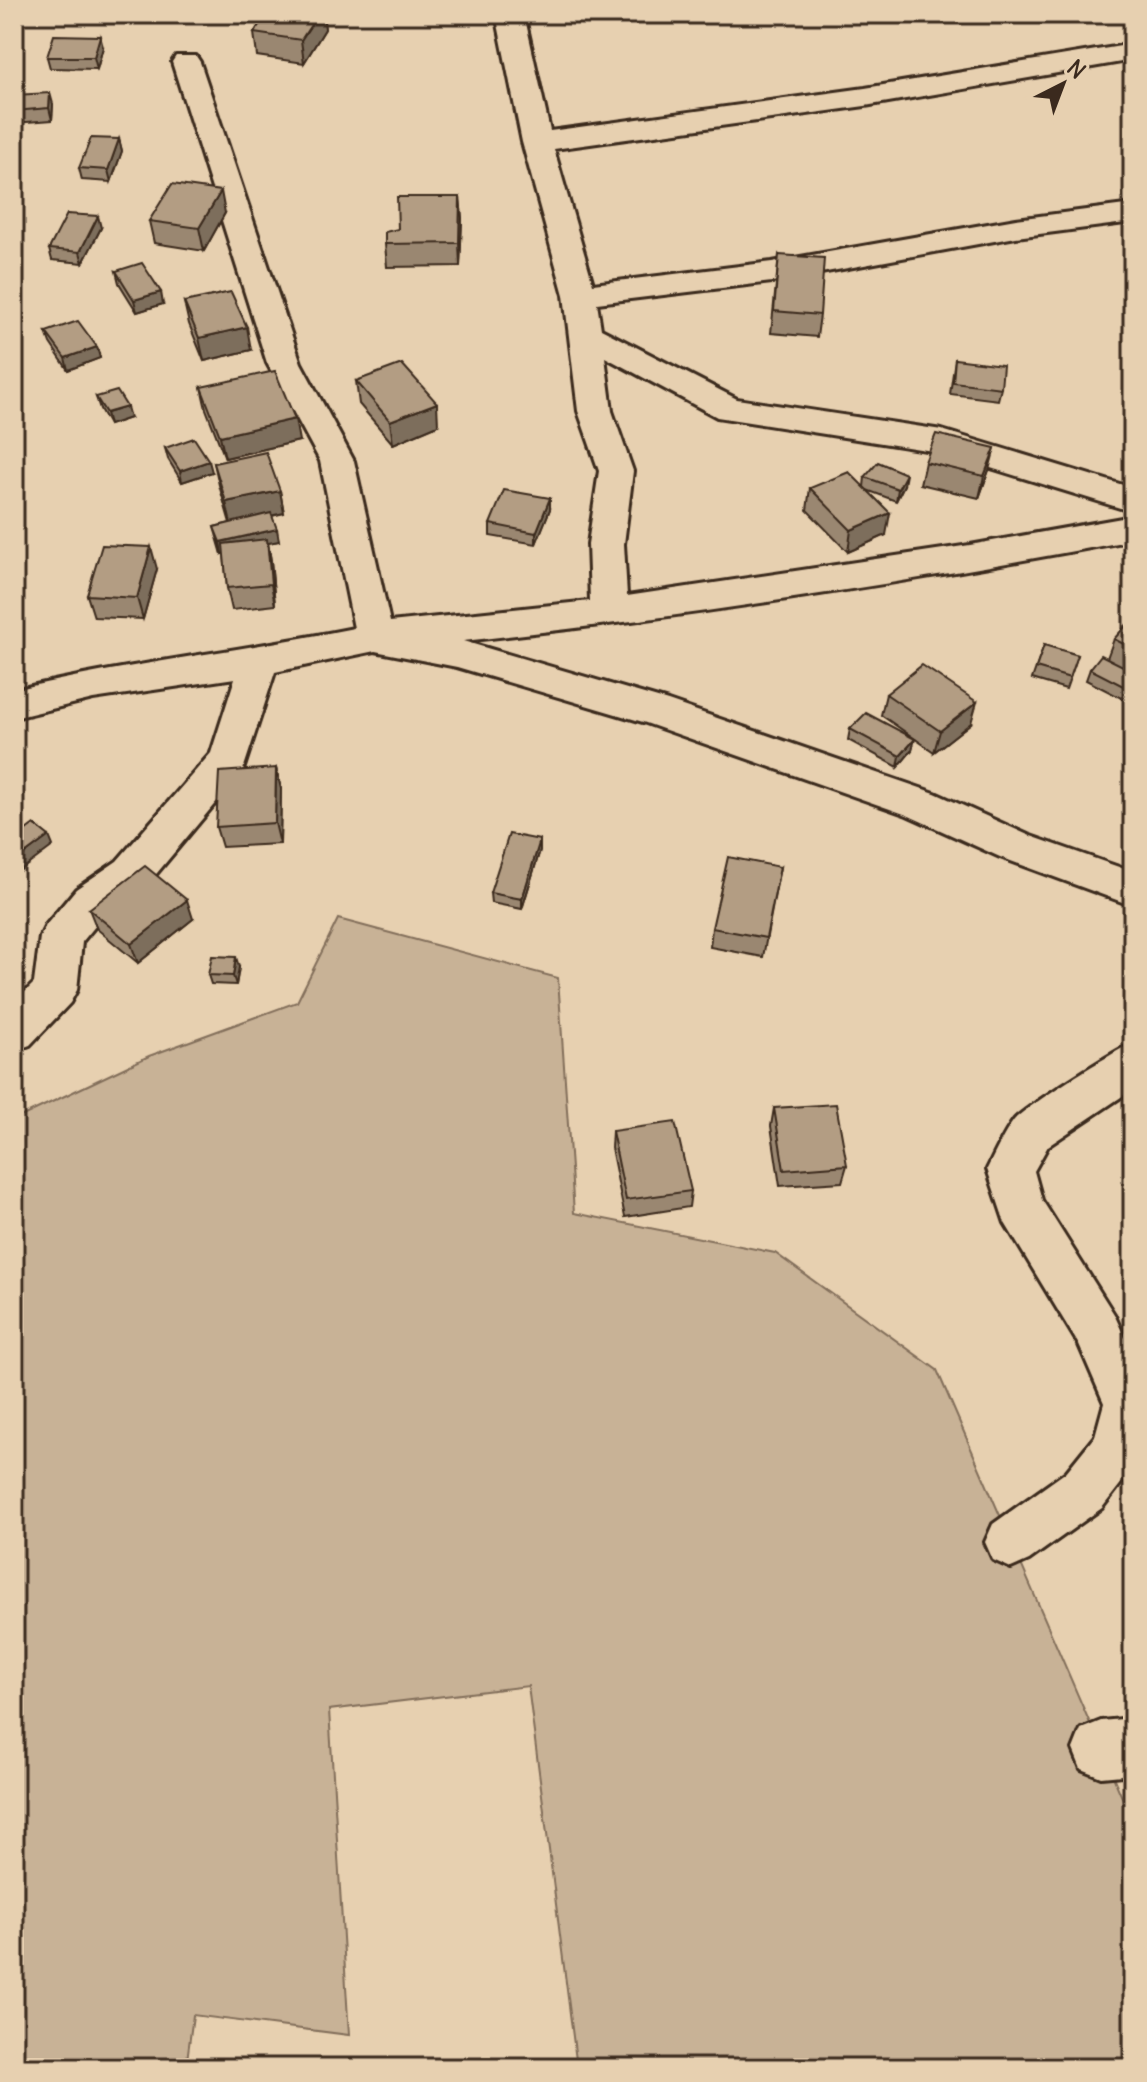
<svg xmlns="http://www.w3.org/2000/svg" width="1147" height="2082" font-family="Delius,sans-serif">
<rect width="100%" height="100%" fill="#e7d0b0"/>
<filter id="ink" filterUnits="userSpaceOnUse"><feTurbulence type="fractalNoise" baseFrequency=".0125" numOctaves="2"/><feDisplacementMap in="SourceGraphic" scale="16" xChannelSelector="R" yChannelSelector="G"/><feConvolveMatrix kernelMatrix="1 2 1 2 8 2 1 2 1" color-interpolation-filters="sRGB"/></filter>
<g filter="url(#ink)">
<polygon fill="#c8b296" stroke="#826e5a" stroke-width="2" points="338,919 558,978 574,1213 775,1253 937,1370 1131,1818 1133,2068 577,2068 528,1686 329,1710 349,2035 193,2015 186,2068 14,2068 14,1120 149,1056 297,1002"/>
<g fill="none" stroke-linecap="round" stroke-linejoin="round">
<defs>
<g id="minor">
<path d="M496 14H524L550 131 865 88 1133 44V60L865 106 554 149 593 284 772 262 1016 219 1133 204V222L1016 237 772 282 597 303 601 329 737 399 942 430 1133 488V512L939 452 717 417 605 357 612 411 633 471 624 544 627 596 970 545 1133 516V540C911 582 688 617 463 641L668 701 935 793 1028 835 1133 872V906L1000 857 907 815 643 722 457 667 375 651 275 672 243 770 147 885 106 913 82 942 77 990 70 1003 30 1045 14 1051V1003L34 983 40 937 46 925 76 889 117 861 211 753 235 678 93 699 14 718V690C126 663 241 651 354 628L320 461 267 363 172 62 176 56H196L200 62 301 363 354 461 390 622 590 601 588 544 599 471 578 411 564 295 522 142Z"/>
<path d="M1133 1043V1089L1048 1146 1034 1171 1042 1200 1114 1314 1133 1356V1468L1102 1508 1029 1560 1011 1568 993 1560 985 1542 993 1524 1066 1472 1095 1436 1104 1403 1079 1345 1005 1223 987 1169C995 1153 1003 1135 1014 1120 1024 1108 1117 1049 1133 1043Z"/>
<polygon points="1133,1718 1133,1774 1101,1777 1081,1769 1073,1749 1081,1729 1101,1721"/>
</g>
</defs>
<use href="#minor" stroke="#3b2a1e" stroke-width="6"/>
<use href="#minor" fill="#e7d0b0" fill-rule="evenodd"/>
</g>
<g fill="#9a8771" stroke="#3b2a1e" stroke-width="2">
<polygon points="266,14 323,14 325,29 304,63 257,56 254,33"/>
<polygon points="103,47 97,69 50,68 47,57"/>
<polygon points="14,95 53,104 52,120 14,123"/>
<polygon points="119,139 122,151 111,182 82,180 79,168"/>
<polygon points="460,197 462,219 460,266 387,267 385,244 398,229"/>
<polygon points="225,213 204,251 154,243 149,221"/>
<polygon points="101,228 83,263 52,260 49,249"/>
<polygon points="779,255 820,315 817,337 771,333"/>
<polygon points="116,271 163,304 137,312 119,283"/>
<polygon points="184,302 251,350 204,361 189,324"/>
<polygon points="46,332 97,347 100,358 68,370 50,343"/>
<polygon points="955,359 1001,388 998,400 950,394"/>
<polygon points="356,381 438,425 393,444 359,404"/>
<polygon points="201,387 299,441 225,458 206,409"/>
<polygon points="96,397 130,418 109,425 100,409"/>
<polygon points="165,448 212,472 182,482 168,459"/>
<polygon points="925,462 989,470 979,498 920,484"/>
<polygon points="214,463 280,491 284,513 272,516 279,541 268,543 271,561 275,605 232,610 227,588 224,553 222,554 214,527 230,523 219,485"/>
<polygon points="865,477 904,485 896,501 867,490 886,535 848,552 807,510 810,488 864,487"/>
<polygon points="550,509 536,544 490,536 490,524"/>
<polygon points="157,569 143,619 94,617 87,595"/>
<polygon points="1133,618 1133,700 1131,703 1086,680 1090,669 1107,658 1114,639"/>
<polygon points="1044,645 1078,655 1066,689 1032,679"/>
<polygon points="886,694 971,723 934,752 881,715"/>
<polygon points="850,729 912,750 898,767 848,740"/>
<polygon points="276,768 281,789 280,844 222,847 216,827"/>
<polygon points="540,840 540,850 522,909 491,903 490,893"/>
<polygon points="780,867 763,957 710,947 712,928"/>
<polygon points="89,909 193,919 138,963 97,929"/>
<polygon points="239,967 236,985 211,984 208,975"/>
<polygon points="774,1108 847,1165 842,1182 780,1186 771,1126"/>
<polygon points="612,1131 691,1191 689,1207 625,1217 611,1148"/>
</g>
<g fill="#7d6e5c" stroke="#3b2a1e" stroke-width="2">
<polygon points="318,14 323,14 325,29 304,63 301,40"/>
<polygon points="100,36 103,47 97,69 94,57"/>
<polygon points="50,93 53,104 52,120 49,108"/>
<polygon points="119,139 122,151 111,182 108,170"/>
<polygon points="221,191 225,213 204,251 199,228"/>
<polygon points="460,197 462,219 460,266 459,243"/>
<polygon points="98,216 101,228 83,263 80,252"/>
<polygon points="161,292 163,304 137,312 134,300"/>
<polygon points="247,327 251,350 204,361 199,338"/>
<polygon points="97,347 100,358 68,370 65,358"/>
<polygon points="437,403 438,425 393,444 390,421"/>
<polygon points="127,407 130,418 109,425 106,413"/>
<polygon points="295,419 299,441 225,458 220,436"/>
<polygon points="995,448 989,470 979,498 984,476"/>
<polygon points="209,461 212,472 182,482 180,471"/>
<polygon points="906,474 904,485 896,501 898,489"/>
<polygon points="280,491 284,513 231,524 226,502"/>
<polygon points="550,498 550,509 536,544 536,533"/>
<polygon points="890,513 886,535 848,552 851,530"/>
<polygon points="277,529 279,541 268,543 271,561 275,605 271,584 267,543 222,554 220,542"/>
<polygon points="151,547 157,569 143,619 137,598"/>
<polygon points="977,702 971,723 934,752 940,731"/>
<polygon points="915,739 912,750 898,767 900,756"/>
<polygon points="276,768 281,789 280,844 275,823"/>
<polygon points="49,836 53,846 14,875 14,862"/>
<polygon points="540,840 540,850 522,909 522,899"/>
<polygon points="187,900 193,919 138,963 131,944"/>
<polygon points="236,957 239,967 236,985 233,976"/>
</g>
<g fill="#b39d83" stroke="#3b2a1e" stroke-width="2">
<polygon points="266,14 318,14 301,40 254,33"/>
<polygon points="54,35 100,36 94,57 47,57"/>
<polygon points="50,93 49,108 14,111 14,95"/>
<polygon points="91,138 119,139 108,170 79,168"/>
<polygon points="172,184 221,191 199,228 149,221"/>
<polygon points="397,197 460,197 459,243 385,244 385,232 398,229"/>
<polygon points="67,214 98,216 80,252 49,249"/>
<polygon points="779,255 824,258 820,315 774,311"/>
<polygon points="142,263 161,292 134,300 116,271"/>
<polygon points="231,292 247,327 199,338 184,302"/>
<polygon points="78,321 97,347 65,358 46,332"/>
<polygon points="955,359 1003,365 1001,388 953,382"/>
<polygon points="402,364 437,403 390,421 356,381"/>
<polygon points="275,371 295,419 220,436 201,387"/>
<polygon points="117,391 127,407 106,413 96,397"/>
<polygon points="936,434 995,448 984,476 925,462"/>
<polygon points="194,438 209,461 180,471 165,448"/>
<polygon points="266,452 280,491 226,502 214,463"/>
<polygon points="878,462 906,474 898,489 865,477"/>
<polygon points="849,472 890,513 851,530 810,488"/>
<polygon points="504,490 550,498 536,533 490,524"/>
<polygon points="271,513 277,529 220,542 214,527"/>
<polygon points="267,539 271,584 227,588 223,544"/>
<polygon points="102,545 151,547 137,598 87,595"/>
<polygon points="1133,618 1133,649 1114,639"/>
<polygon points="1044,645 1078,655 1070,678 1036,668"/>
<polygon points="1101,655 1133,671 1133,691 1090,669"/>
<polygon points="922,665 977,702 940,731 886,694"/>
<polygon points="866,713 915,739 900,756 850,729"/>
<polygon points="276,768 275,823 216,827 219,772"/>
<polygon points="34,824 49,836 14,862 14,839"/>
<polygon points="509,834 540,840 522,899 490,893"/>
<polygon points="728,857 780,867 766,938 712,928"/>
<polygon points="145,866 187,900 131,944 89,909"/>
<polygon points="212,956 236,957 233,976 208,975"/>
<polygon points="836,1104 847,1165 784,1170 774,1108"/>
<polygon points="675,1122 691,1191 626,1200 612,1131"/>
</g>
</g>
<rect width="1147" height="2082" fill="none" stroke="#e7d0b0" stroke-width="48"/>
<rect x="24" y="24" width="1099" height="2034" fill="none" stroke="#3b2a1e" stroke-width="3" filter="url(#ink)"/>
<g transform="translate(1063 84) rotate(42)" stroke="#e7d0b0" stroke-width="6" paint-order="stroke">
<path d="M0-6L14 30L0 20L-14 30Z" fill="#3b2a1e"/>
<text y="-12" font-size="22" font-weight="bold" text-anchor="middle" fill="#3b2a1e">N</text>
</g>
</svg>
